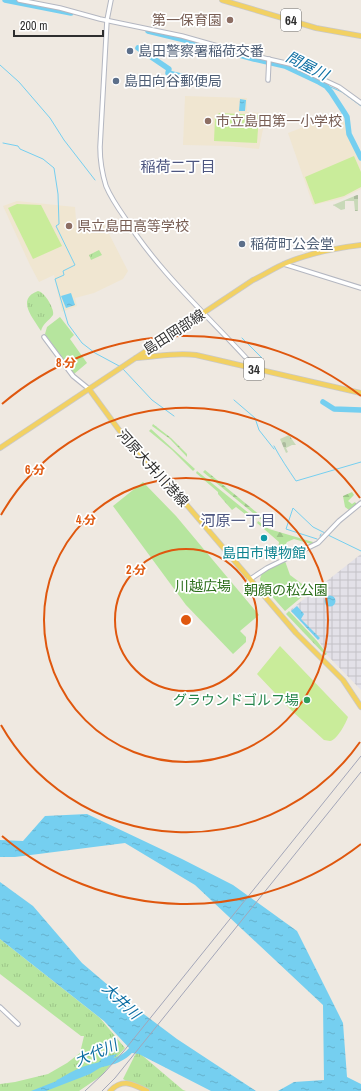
<svg xmlns="http://www.w3.org/2000/svg" width="361" height="1091" font-family="'Archivo Narrow','Noto Sans JP',sans-serif">
<defs>
<pattern id="industrial-grid" width="8" height="8" patternUnits="userSpaceOnUse"><rect width="8" height="8" fill="#e3e1e8"/><path d="M0 4h8M4 0v8" fill="none" stroke="#c3c1c7"/></pattern>
<pattern id="grass-tufts" width="24" height="20" patternUnits="userSpaceOnUse"><rect width="24" height="20" fill="#b6e59e"/><path d="M3 7l-1-3M5 7V3M7 7l1-3M15 17l-1-3M17 17v-4M19 17l1-3" fill="none" stroke="#9dc588"/></pattern>
<pattern id="forest-firs" width="22" height="20" patternUnits="userSpaceOnUse"><rect width="22" height="20" fill="#b6e59e"/><path d="M5 1l3.5 6h-7zM16 11l3.5 6h-7z" fill="#9dc588"/></pattern>
<pattern id="cemetery-stones" width="16" height="16" patternUnits="userSpaceOnUse"><rect width="16" height="16" fill="#c8d9b8"/><path d="M2 7V4a2 2 0 0 1 4 0v3zM10 15v-3a2 2 0 0 1 4 0v3z" fill="#acbb9e"/></pattern>
<pattern id="water-ripples" width="26" height="14" patternUnits="userSpaceOnUse"><rect width="26" height="14" fill="#75cff0"/><path d="M2 4q2-2 4 0t4 0M15 11q2-2 4 0t4 0" fill="none" stroke="#66b2ce"/></pattern>
</defs>
<rect width="100%" height="100%" fill="#efe9e1"/>
<polygon fill="url(#industrial-grid)" points="361,554 361,690 328,656 319,641 290,610"/>
<g fill="#f0e6d1">
<polygon points="185,96 247,98 247,112 264,113 263,129 259,149 230,146 183,145"/>
<polygon points="340,113 361,158 361,189 341,199 313,205 288,133"/>
<polygon points="17,201 75,207 77,231 104,224 128,271 123,279 94,293 75,298 77,306 62,312 54,275 39,282 30,265 3,206"/>
</g>
<g fill="url(#grass-tufts)">
<polygon points="99,250 102,255 91,260 89,255"/>
<path d="M38 291C45 292 55 310 53 315 49 321 43 323 41 331 34 319 15 299 38 291Z"/>
<polygon points="0,939 100,1018 125,1048 101,1076 79,1091 0,1091 0,1084 15,1082 48,1074 67,1063 80,1053 84,1036 81,1036 0,974"/>
<polygon points="137,1051 183,1090 186,1091 145,1091 123,1079"/>
</g>
<g fill="url(#forest-firs)">
<polygon points="153,424 171,438 187,454 187,457 170,439 152,426"/>
<polygon points="151,429 195,469 193,471 172,450 149,431"/>
<polygon points="205,470 261,516 273,524 273,527 259,518 203,472"/>
<polygon points="197,471 256,519 254,521 236,507 232,510 218,494 218,492 196,473"/>
<polygon points="352,492 354,495 348,501 352,504 355,502 357,505 349,510 345,507 343,496"/>
<polygon points="258,521 269,529 313,542 311,544 294,539 287,542 282,551 278,549 279,542 257,523"/>
<polygon points="289,611 317,641 327,654 325,655 286,614"/>
</g>
<g fill="url(#cemetery-stones)">
<polygon points="357,195 358,195 358,211 355,211 354,201 345,201 345,209 341,210 333,205"/>
<polygon points="289,435 296,445 292,445 286,448 288,452 286,453 280,439"/>
</g>
<g fill="#b6e59e">
<polygon points="60,317 74,335 70,339 87,363 74,374 45,334 47,327"/>
<polygon points="143,482 176,516 259,615 240,631 246,637 246,642 233,654 186,605 113,506"/>
<polygon points="285,561 290,575 310,590 285,611 261,584 260,579 262,573"/>
</g>
<g fill="#c9ec9a">
<polygon points="219,113 259,115 257,143 214,141 215,118"/>
<polygon points="354,156 361,172 361,187 344,196 315,204 305,177"/>
<polygon points="17,204 41,205 62,246 33,259 8,208"/>
<path d="M280 646 348 717C346 723 337 740 330 741 328 741 326 740 324 740L292 711 257 674Z"/>
</g>
<g fill="url(#water-ripples)">
<polygon points="240,99 246,100 245,111 239,111"/>
<polygon points="71,293 75,305 66,308 61,296"/>
<circle cx="330" cy="601" r="5.5"/>
<polygon points="297,606 304,614 301,619 320,638 318,640 291,611"/>
<polygon points="87,814 182,859 233,885 297,931 343,1023 347,1077 361,1084 361,1091 278,1091 294,1082 324,1080 323,1005 195,885 125,843 15,857 0,857 0,840 23,841 45,816"/>
<polygon points="0,882 33,906 82,963 129,1003 177,1039 256,1091 211,1091 131,1050 104,1021 0,939"/>
<polygon points="117,1054 111,1061 90,1074 46,1091 31,1091 54,1082 62,1080 86,1069 96,1066 103,1057"/>
</g>
<g fill="none" stroke-linecap="round" stroke-linejoin="round">
<g stroke="#75cff0" stroke-width="1">
<polyline points="0,65 19,82 50,118 64,140 95,180"/>
<polyline points="319,82 342,92 361,106"/>
<polyline points="3,143 18,146 20,149 43,159 54,168 58,194 59,224 56,226 75,265 63,271 64,275 55,279 68,324 82,343 95,353 121,367"/>
<polyline points="242,338 263,359"/>
<polyline points="123,369 152,400 174,416"/>
<polyline points="234,400 255,418 259,430 274,449"/>
<path d="M274 446C281 459 288 469 296 481L361 462"/>
<polyline points="328,535 361,551"/>
<polyline points="320,536 321,534"/>
<polyline points="317,539 286,529 293,508 313,527 325,533"/>
</g>
<g stroke="#75cff0" stroke-width="5.5">
<polyline points="5,0 71,13"/>
<polyline points="148,31 189,41 254,59 285,66 319,82 326,86 331,92 344,112 347,117 349,134 361,158"/>
<polyline points="138,48 169,69 168,73 202,81"/>
<polyline points="323,402 334,409 361,410"/>
<path d="M59 1082C68 1077 78 1071 88 1068 103 1063 120 1063 131 1050L137 1051"/>
</g>
<defs>
<g id="minor">
<polyline points="19,0 60,8 100,19 182,36 242,53 290,64 339,87 361,103"/>
<path d="M111 0 107 20 100 147C100 161 102 173 106 186 111 198 118 208 125 218 158 271 206 314 248 360L250 367"/>
<polyline points="268,80 269,59"/>
<polyline points="284,264 361,288"/>
<polyline points="44,337 73,376 89,389"/>
<polyline points="249,580 267,568 318,543 339,521 361,503"/>
<polyline points="0,1007 18,1024"/>
</g>
<g id="major">
<polyline points="222,0 316,28 361,36"/>
<path d="M136 358C157 357 173 352 196 355L361 393"/>
<polyline points="89,389 119,430 174,490 296,633 343,680 361,707"/>
<path d="M0 448 253 280C264 275 274 268 286 263 310 253 335 248 361 245"/>
<path d="M110 1091C123 1078 132 1084 147 1091"/>
</g>
</defs>
<use href="#minor" stroke="#b4b7c1" stroke-width="5.5"/>
<use href="#major" stroke="#c9c9c9" stroke-width="6"/>
<use href="#minor" stroke="#fff" stroke-width="3.5"/>
<use href="#major" stroke="#f2d163" stroke-width="4.5"/>
<g stroke="#a3a6b8" stroke-width="1">
<polyline points="85,1091 104,1073 123,1052 361,756"/>
<polyline points="102,1091 115,1078 361,772"/>
</g>
</g>
<g fill="none" stroke="#df570e" stroke-width="2">
<circle cx="186" cy="620" r="71"/>
<circle cx="186" cy="620" r="142"/>
<path d="M360 742A213 213 0 0 1 1 725M1 515A213 213 0 0 1 360 498"/>
<path d="M361 844A284 284 0 0 1 2 836M2 404A284 284 0 0 1 361 396"/>
</g>
<g fill="#8d6e63" stroke="#fff" stroke-width="1.5">
<circle cx="230" cy="20" r="4"/>
<circle cx="208" cy="121" r="4"/>
<circle cx="69" cy="226" r="4"/>
</g>
<g fill="#5c6f8a" stroke="#fff" stroke-width="1.5">
<circle cx="130" cy="51" r="4"/>
<circle cx="116" cy="81" r="4"/>
<circle cx="242" cy="244" r="4"/>
</g>
<circle fill="#0f9aa8" stroke="#fff" stroke-width="1.5" cx="264" cy="538" r="4"/>
<circle fill="#2e9e5b" stroke="#fff" stroke-width="1.5" cx="307" cy="700" r="4"/>
<g text-anchor="middle" stroke-width="3.5" stroke-linejoin="round" paint-order="stroke">
<g fill="#fff" stroke="#6d6d6d" stroke-width="1">
<rect x="281" y="9" width="20" height="22" rx="3"/>
<rect x="244" y="358" width="20" height="22" rx="3"/>
</g>
<g font-size="13" font-weight="bold" fill="#2e2e2e">
<text x="291" y="25">64</text>
<text x="254" y="374">34</text>
</g>
<g font-size="14" fill="#785e54" stroke="#fff" text-anchor="start">
<text x="222" y="25" text-anchor="end">第一保育園</text>
<text x="216" y="126">市立島田第一小学校</text>
<text x="77" y="231">県立島田高等学校</text>
</g>
<g font-size="14" fill="#4e5e75" stroke="#fff" text-anchor="start">
<text x="138" y="56">島田警察署稲荷交番</text>
<text x="124" y="86">島田向谷郵便局</text>
<text x="250" y="249">稲荷町公会堂</text>
</g>
<g font-size="14" fill="#2e2e2e" stroke="#fff">
<text transform="translate(174 332) rotate(-33)" y="5">島田岡部線</text>
<text transform="translate(153 468) rotate(48)" y="5">河原大井川港線</text>
</g>
<g font-size="14" fill="#0d838f" stroke="#fff">
<text x="264" y="558">島田市博物館</text>
</g>
<g font-size="14" fill="#2c6e1b" stroke="#fff">
<text x="203" y="591">川越広場</text>
<text x="286" y="595">朝顔の松公園</text>
</g>
<g font-size="14" fill="#27864d" stroke="#fff" text-anchor="end">
<text x="299" y="705">グラウンドゴルフ場</text>
</g>
<g font-size="15" font-style="italic" fill="#0d6fa3" stroke="#fff">
<text transform="translate(307 66) rotate(27)" y="5">問屋川</text>
<text transform="translate(121 1001) rotate(43)" y="5">大井川</text>
<text transform="translate(96 1053) rotate(-23)" y="5">大代川</text>
</g>
<g font-size="15" fill="#4d5680" stroke="#fff">
<text x="178" y="172">稲荷二丁目</text>
<text x="238" y="526">河原一丁目</text>
</g>
</g>
<circle cx="186" cy="620" r="6" fill="#df570e" stroke="#fff" stroke-width="2"/>
<g font-size="12" text-anchor="middle" font-weight="bold" fill="#df570e" stroke="#fff" stroke-width="3.5" stroke-linejoin="round" paint-order="stroke">
<text x="66" y="367">8 分</text>
<text x="35" y="474">6 分</text>
<text x="86" y="524">4 分</text>
<text x="136" y="574">2 分</text>
</g>
<path d="M14 30v6h89v-6" fill="none" stroke="#2e2e2e" stroke-width="2"/>
<text x="20" y="30" font-size="12" fill="#2e2e2e" stroke="#ffffff" stroke-width="3" paint-order="stroke">200 m</text>
</svg>
